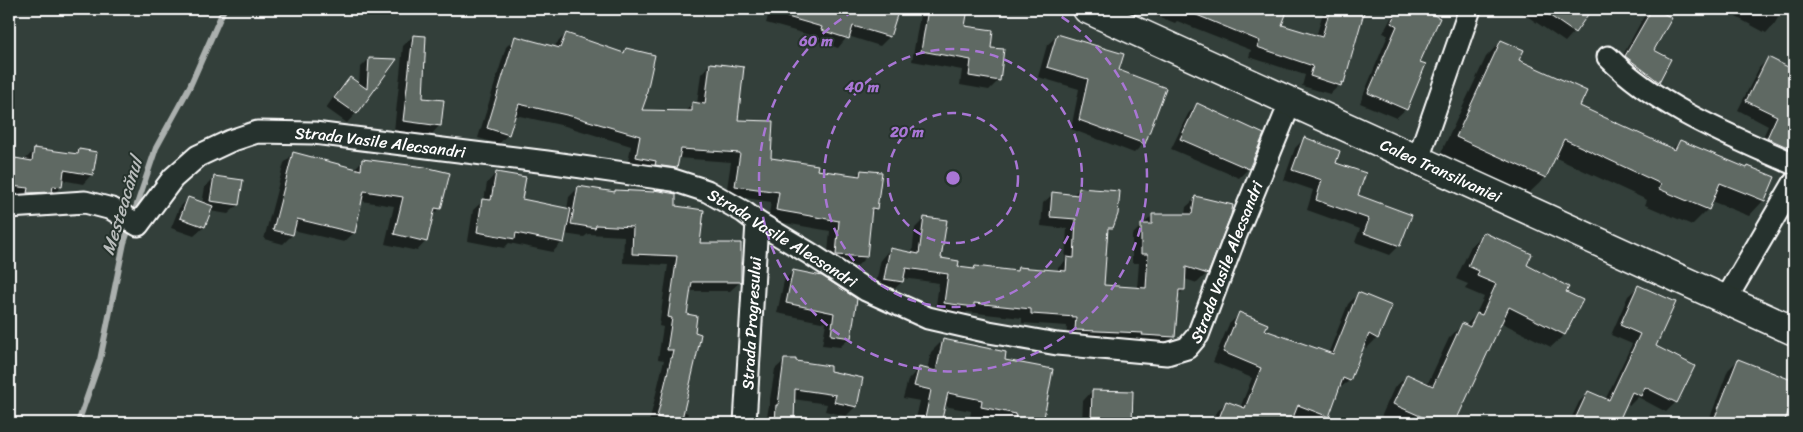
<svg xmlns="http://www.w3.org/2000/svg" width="1803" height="432" font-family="Sriracha,sans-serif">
<rect width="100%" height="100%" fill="#333f3a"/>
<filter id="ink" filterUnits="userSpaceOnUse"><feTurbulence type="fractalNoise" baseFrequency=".02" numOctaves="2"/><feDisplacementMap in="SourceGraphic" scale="10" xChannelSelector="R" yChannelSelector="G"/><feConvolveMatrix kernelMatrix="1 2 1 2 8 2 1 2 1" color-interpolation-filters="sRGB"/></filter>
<g filter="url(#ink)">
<g fill="#0007">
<polygon points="770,9 898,9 889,37 880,46 848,36 838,48 812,39 813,36 766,23"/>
<polygon points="921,9 967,9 963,27 990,49 999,80 989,90 960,85 962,70 912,61"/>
<polygon points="1148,9 1286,9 1281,25 1316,37 1324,9 1364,9 1343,82 1330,94 1302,86 1305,75 1249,57 1251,50 1177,21 1175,23 1147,12"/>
<polygon points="1396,9 1417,9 1438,18 1418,62 1406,109 1396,118 1360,103 1388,35 1383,33"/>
<polygon points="1523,9 1579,9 1587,14 1574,32 1565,42 1521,12"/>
<polygon points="1652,9 1670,19 1652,50 1670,59 1658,82 1649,91 1617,66 1643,18"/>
<polygon points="1740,9 1783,9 1775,23 1766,33 1736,17"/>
<polygon points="9,27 14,27 12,73 9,76"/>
<polygon points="566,34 622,54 626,50 641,111 684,112 693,104 697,104 701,74 710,64 736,121 770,159 816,171 855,177 861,171 876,208 870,214 866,257 857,266 827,264 830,231 768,220 771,202 726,195 731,162 678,158 676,168 667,177 627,167 631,146 565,126 515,115 508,134 499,144 478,138 506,47 515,38 555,48 556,44"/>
<polygon points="413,36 422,99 440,125 431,135 394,131 403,46"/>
<polygon points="1057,36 1118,71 1144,143 1134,153 1071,129 1079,89 1038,77 1047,45"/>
<polygon points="1501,41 1517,61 1579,107 1671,150 1680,141 1747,169 1764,200 1749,216 1711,201 1708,209 1692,225 1645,205 1647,200 1554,157 1545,178 1529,193 1441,153 1486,57"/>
<polygon points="369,59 394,60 356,113 347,123 326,108 340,88 350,78 359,85 360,68"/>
<polygon points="1768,59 1789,69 1794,64 1794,162 1758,148 1768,126 1738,110 1759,68"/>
<polygon points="1197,104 1262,134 1248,169 1239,178 1171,149 1188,114"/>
<polygon points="1304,139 1334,164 1357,196 1399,246 1390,255 1355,242 1360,229 1307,210 1313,190 1284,180 1295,148"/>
<polygon points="34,150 75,155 79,150 92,174 83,184 62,180 61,187 51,196 9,196 9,166 15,160 24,161"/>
<polygon points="294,153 354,169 363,160 440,208 432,216 426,241 417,251 385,244 394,206 361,201 354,233 344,242 293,230 292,235 283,244 264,239 284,163"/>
<polygon points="496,173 521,200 567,210 569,197 579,187 613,193 616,191 652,193 654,191 674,207 698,244 740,282 730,291 690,291 686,316 682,411 688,413 685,423 649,423 664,360 658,359 663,327 659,326 668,265 623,263 624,236 588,234 584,237 564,234 562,242 553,252 509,243 504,248 468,241 473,210 484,200 487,183"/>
<polygon points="215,177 238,205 228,214 210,211 204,227 194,236 171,228 179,208 188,199 202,204 205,187"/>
<polygon points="1079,189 1112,227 1106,233 1103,286 1137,289 1139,263 1132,263 1132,235 1153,215 1185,215 1186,207 1196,198 1207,273 1197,283 1185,279 1184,290 1177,296 1174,337 1164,346 1066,339 1067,326 1022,323 1022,318 967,312 963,316 935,312 939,283 903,278 902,282 892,291 875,288 881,259 890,249 912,254 915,228 925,218 940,259 957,268 972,270 975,267 1015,272 1018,269 1058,272 1058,268 1065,261 1067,229 1041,226 1043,203 1053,194 1073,195"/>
<polygon points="1484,233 1525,266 1565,292 1581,301 1564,335 1551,347 1500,322 1458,415 1477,423 1396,423 1381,417 1394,388 1407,376 1427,385 1449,338 1462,325 1465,326 1475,316 1484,297 1465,289 1468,284 1456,279 1471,246"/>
<polygon points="793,271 856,300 850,338 840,347 822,345 826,323 777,313 784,281"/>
<polygon points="1638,287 1655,347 1676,402 1666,412 1638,397 1630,405 1626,403 1616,423 1569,423 1579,402 1589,392 1605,400 1632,344 1611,335 1628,296"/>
<polygon points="1358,294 1377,338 1367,348 1362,346 1349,381 1337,390 1325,423 1212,423 1216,413 1226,402 1240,408 1252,378 1213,362 1229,324 1240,314 1263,331 1328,354 1348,304"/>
<polygon points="943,340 1003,361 1052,370 1042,423 994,423 970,418 971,411 944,406 940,423 915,423 920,401 903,398 908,380 919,368 927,370 931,352"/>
<polygon points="785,360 828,371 856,406 846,416 825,411 827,404 793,399 793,423 766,423 775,369"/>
<polygon points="1738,360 1794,382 1794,394 1783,423 1708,423 1728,370"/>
<polygon points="1092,391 1132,392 1131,423 1082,423 1083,401"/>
</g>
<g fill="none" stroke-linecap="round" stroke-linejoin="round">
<polyline stroke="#abb0ae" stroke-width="6" points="78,423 100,360 124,243 156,148 190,86 224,9"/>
</g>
<g fill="#5f6964" stroke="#fff">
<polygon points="778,9 899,9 890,37 853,26 849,39 821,30 822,27 777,14"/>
<polygon points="928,9 968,9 965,26 993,30 991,48 1004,49 1000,81 969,76 971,60 921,51"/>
<polygon points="1182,9 1288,9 1282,25 1322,37 1330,9 1365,9 1344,83 1342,82 1341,86 1310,76 1313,66 1257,47 1260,41"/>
<polygon points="1398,9 1420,9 1440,18 1420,62 1426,64 1407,110 1368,93 1397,26 1392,23"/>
<polygon points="1540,9 1592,9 1575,33"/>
<polygon points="1652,9 1656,9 1672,18 1654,50 1671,59 1659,82 1625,56"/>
<polygon points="566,33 624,53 626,48 655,55 646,96 647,96 642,110 692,111 692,102 705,104 710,63 744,67 738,120 773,121 771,158 818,165 817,170 860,176 861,170 882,172 877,209 872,208 867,257 836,255 839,221 776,210 779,192 735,186 740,153 681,149 677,168 655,165 656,161 636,157 640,136 575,117 519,104 509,135 487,128 515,36 560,48"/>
<polygon points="1057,34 1124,54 1119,70 1166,88 1145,144 1079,120 1088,79 1047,67"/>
<polygon points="413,35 426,36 423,98 444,100 441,126 403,121"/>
<polygon points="1501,40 1524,50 1519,60 1587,91 1580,106 1675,150 1680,140 1747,168 1748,166 1775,177 1765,201 1720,183 1709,210 1659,189 1661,184 1564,139 1546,178 1456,137"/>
<polygon points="1768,57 1794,70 1794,150 1767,138 1777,116 1746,101"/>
<polygon points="369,58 397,59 357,114 334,98 350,77 367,89"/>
<polygon points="1197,103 1264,134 1249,169 1180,139"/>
<polygon points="1304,137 1340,151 1336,163 1366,173 1358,195 1412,215 1400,246 1364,233 1369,219 1316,200 1322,180 1292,170"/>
<polygon points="34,148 78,154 79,149 97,152 93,175 64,170 62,187 53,186 52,192 27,193 28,188 11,186 15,158 32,161"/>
<polygon points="293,152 361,170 362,159 425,167 450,173 441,209 435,208 427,242 394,234 403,197 364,191 355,233 297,219 293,235 273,230"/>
<polygon points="496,172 526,177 522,199 571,209 564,243 516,233 515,239 477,232 482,199 491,200"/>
<polygon points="214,176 243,180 239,205 210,201"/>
<polygon points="578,186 615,192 615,190 654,192 654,190 676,194 676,206 704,210 700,243 741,243 741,282 692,282 687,314 697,316 695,332 701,334 697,354 681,423 657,417 673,350 667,350 672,318 668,317 677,256 632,254 633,227 596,225 595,228 571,224"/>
<polygon points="1079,188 1120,191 1118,214 1113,228 1108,228 1104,285 1146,288 1148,254 1141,254 1141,224 1152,224 1152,214 1192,214 1195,196 1233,205 1231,215 1208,274 1186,267 1185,290 1179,290 1175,337 1142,335 1143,333 1075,330 1076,317 1031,314 1031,309 974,303 974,307 944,303 948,274 906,268 903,282 884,279 890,248 919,254 924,217 947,220 941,258 959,261 958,267 974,269 975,266 1017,271 1018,267 1066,271 1067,257 1074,258 1076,219 1050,217 1052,192 1078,195"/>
<polygon points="188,197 213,206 205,227 180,218"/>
<polygon points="1483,232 1532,254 1527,265 1569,287 1566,292 1583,300 1565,335 1509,307 1455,423 1436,423 1393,404 1407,374 1433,386 1462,323 1470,327 1477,313 1482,315 1496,284 1477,276 1479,271 1468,266"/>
<polygon points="793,270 822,276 857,299 851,338 831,335 834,313 786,303"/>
<polygon points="1638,285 1676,302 1656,346 1695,366 1677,403 1645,387 1641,396 1632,392 1618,423 1591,423 1576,417 1588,391 1609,400 1640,334 1620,325"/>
<polygon points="1358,292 1392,306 1378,339 1369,334 1350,381 1343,378 1329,417 1298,405 1291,423 1217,423 1226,401 1245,408 1261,368 1223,352 1239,312 1268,324 1265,330 1333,354"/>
<polygon points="943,339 1006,352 1005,360 1053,369 1043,423 1014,423 1016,414 981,407 982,400 948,393 941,423 924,423 931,390 914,386 919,367 936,371"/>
<polygon points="784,359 796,359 796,361 830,366 830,371 863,378 857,407 834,402 836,395 795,389 794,423 775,423 776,405 778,405"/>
<polygon points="1738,359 1794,381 1794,397 1784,423 1732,423 1715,417"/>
<polygon points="1092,390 1133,391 1132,423 1091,423"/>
</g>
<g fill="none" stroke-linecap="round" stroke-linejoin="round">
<defs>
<g id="minor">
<path d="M1608 57C1657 107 1731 136 1794 164"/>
<polyline points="1418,159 1470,9"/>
<path id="s1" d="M9 207 85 202 112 209 138 225 173 178 198 156 230 141 257 132 314 133 547 162 673 180 707 191 744 212 757 222 809 253 866 290 928 318 989 332 1057 344 1167 354 1187 348 1198 335 1235 237 1291 101"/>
<polyline points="1725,301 1794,183"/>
<path id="s2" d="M745 423 757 222"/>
</g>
<g id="highway">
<path id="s3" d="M1087 9 1794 331"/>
</g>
</defs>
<use href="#minor" stroke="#fff" stroke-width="25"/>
<use href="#highway" stroke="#fff" stroke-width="31"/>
<use href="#minor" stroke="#26332d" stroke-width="21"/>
<use href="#highway" stroke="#26332d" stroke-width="28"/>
</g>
</g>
<g fill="none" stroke="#a976d5" stroke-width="2.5" stroke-dasharray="9 6">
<circle cx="953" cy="178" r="65"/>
<circle cx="953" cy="178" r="129"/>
<path d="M1049 9A194 194 0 1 1 857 9"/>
</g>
<g text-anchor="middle" stroke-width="4" stroke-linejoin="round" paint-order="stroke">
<g font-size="16" fill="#fff" stroke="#26332d">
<text dy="6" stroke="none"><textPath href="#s1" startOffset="414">Strada Vasile Alecsandri</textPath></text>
<text dy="6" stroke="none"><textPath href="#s3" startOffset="389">Calea Transilvaniei</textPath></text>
<text dy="6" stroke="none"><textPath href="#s1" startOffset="834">Strada Vasile Alecsandri</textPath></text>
<text dy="6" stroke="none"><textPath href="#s1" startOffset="1359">Strada Vasile Alecsandri</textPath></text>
<text dy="6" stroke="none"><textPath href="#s2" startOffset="100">Strada Progresului</textPath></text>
</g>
<g font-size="18" font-style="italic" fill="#b9bdbc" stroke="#26332d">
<text transform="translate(122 206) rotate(-73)" y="6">Mesteacănul</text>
</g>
</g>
<circle cx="953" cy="178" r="8" fill="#a976d5" stroke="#26332d" stroke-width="2.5"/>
<g font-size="15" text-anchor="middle" font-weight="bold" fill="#a976d5" stroke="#26332d" stroke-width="4" stroke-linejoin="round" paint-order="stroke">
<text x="816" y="46">60 m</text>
<text x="862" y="92">40 m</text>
<text x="907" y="137">20 m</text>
</g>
<rect width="1803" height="432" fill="none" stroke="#26332d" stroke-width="30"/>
<rect x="15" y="15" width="1773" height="402" fill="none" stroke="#fff" stroke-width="2" filter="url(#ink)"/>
</svg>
